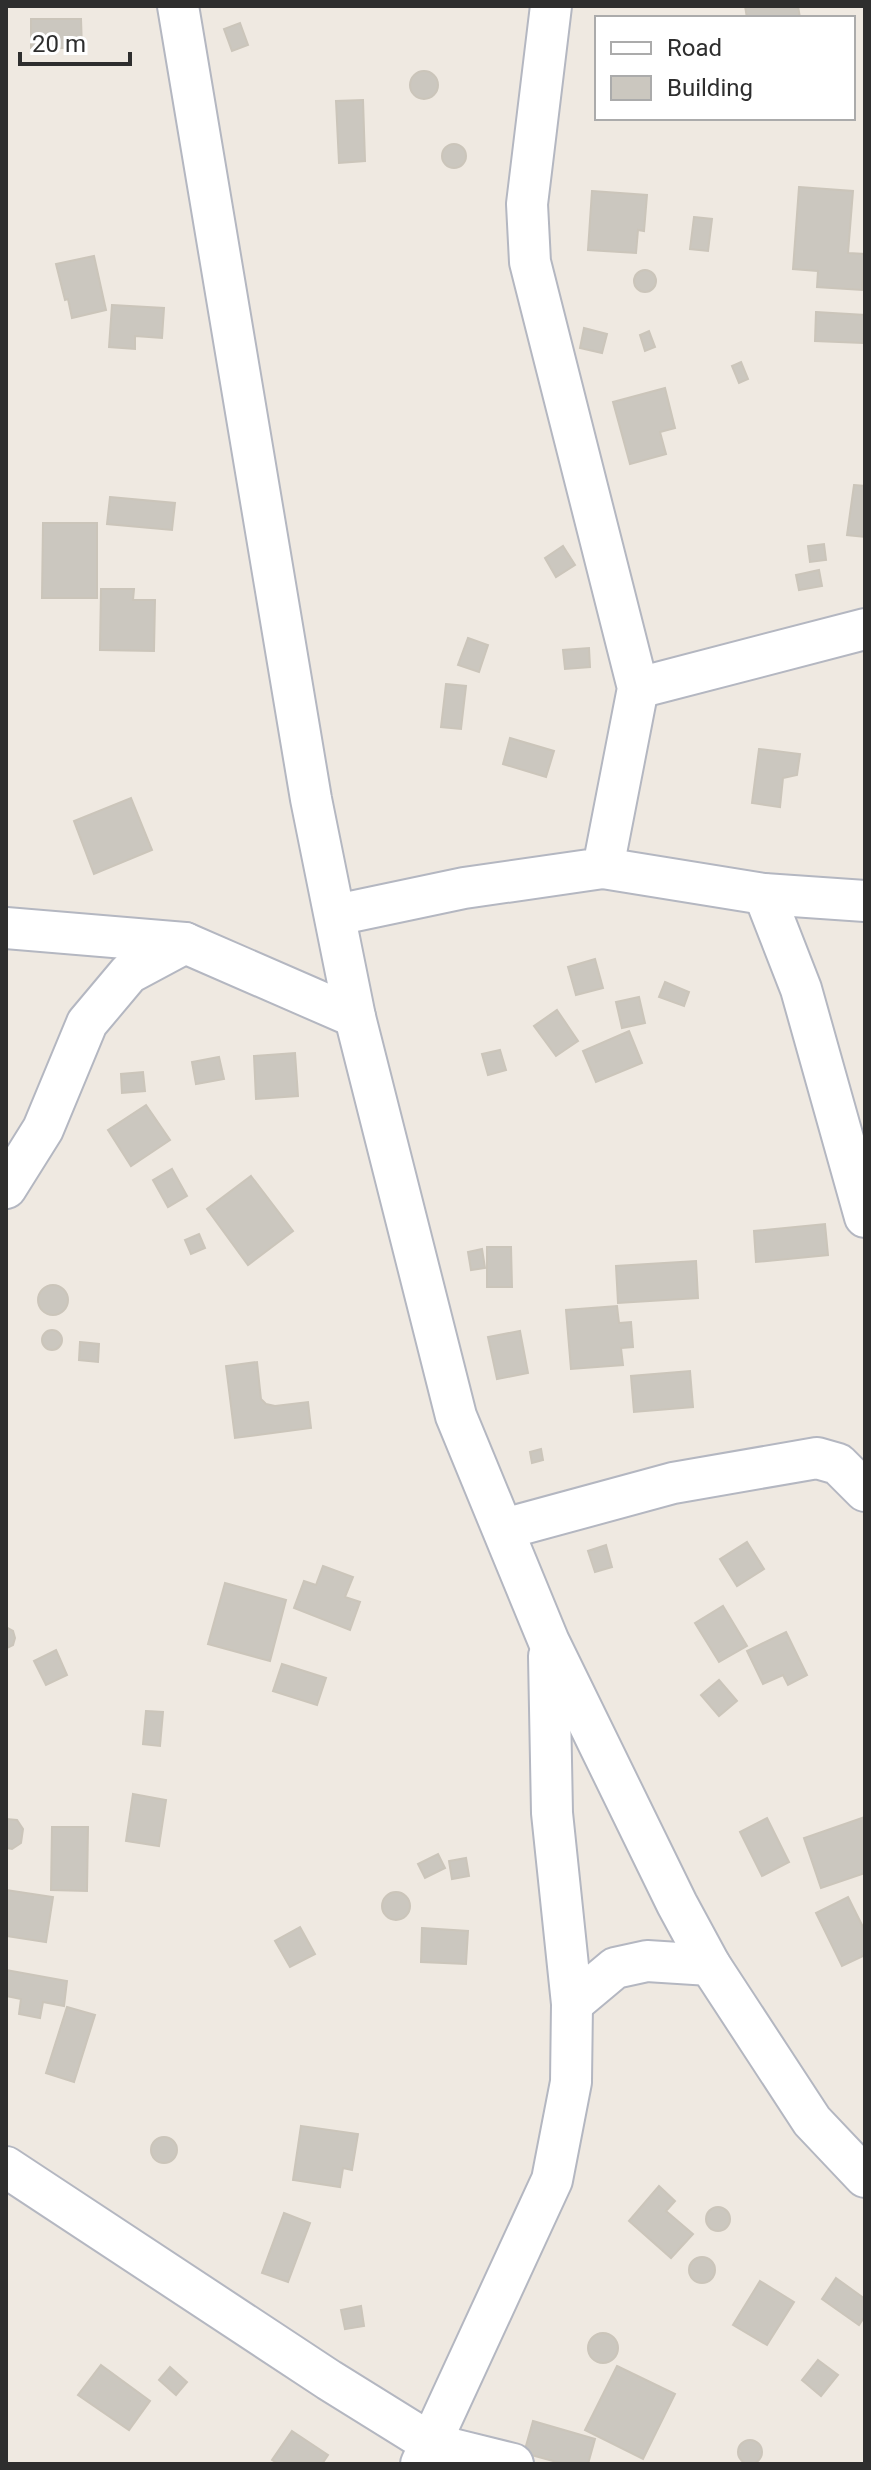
<svg xmlns="http://www.w3.org/2000/svg" width="871" height="2470" font-family="Roboto,sans-serif">
<rect width="100%" height="100%" fill="#efe9e1"/>
<g fill="#cbc7bf" stroke="#cbc5ba" stroke-width="2">
<polygon points="745,6 798,6 800,18 747,18"/>
<polygon points="31,19 81,19 82,48 31,48"/>
<polygon points="240,23 248,45 232,51 224,29"/>
<circle cx="424" cy="85" r="14"/>
<polygon points="363,100 365,161 339,163 336,101"/>
<circle cx="454" cy="156" r="12"/>
<polygon points="799,187 853,191 848,253 865,254 862,290 817,287 818,271 793,269"/>
<polygon points="592,191 647,195 644,231 638,230 636,253 588,250"/>
<polygon points="694,217 712,219 708,251 690,249"/>
<polygon points="94,256 106,310 72,318 68,299 65,300 56,264"/>
<circle cx="645" cy="281" r="11"/>
<polygon points="112,305 164,308 162,338 135,336 135,349 109,347"/>
<polygon points="816,312 865,315 863,343 815,341"/>
<polygon points="584,328 607,334 602,353 580,348"/>
<polygon points="649,331 655,347 645,351 640,335"/>
<polygon points="741,362 748,379 739,383 732,366"/>
<polygon points="665,388 675,428 660,432 666,454 630,464 613,402"/>
<polygon points="854,485 865,486 865,537 847,535"/>
<polygon points="110,497 175,503 172,530 107,524"/>
<polygon points="43,523 97,523 97,598 42,598"/>
<polygon points="824,544 826,560 810,562 808,546"/>
<polygon points="563,546 575,565 556,577 545,558"/>
<polygon points="819,570 822,586 799,590 796,575"/>
<polygon points="101,589 134,589 133,600 155,600 154,651 100,650"/>
<polygon points="468,638 488,645 479,672 458,665"/>
<polygon points="589,648 590,667 565,669 563,650"/>
<polygon points="446,684 466,686 461,729 441,727"/>
<polygon points="510,738 554,751 546,777 503,764"/>
<polygon points="759,749 800,754 797,775 783,778 780,807 752,803"/>
<polygon points="131,798 152,850 94,874 74,821"/>
<polygon points="595,959 603,988 576,995 568,967"/>
<polygon points="665,982 689,992 684,1006 659,997"/>
<polygon points="639,997 645,1023 622,1028 616,1002"/>
<polygon points="557,1010 578,1041 556,1056 534,1026"/>
<polygon points="629,1031 642,1063 596,1082 583,1051"/>
<polygon points="500,1050 506,1070 488,1075 482,1054"/>
<polygon points="295,1053 298,1096 256,1099 254,1056"/>
<polygon points="219,1057 224,1079 196,1084 192,1062"/>
<polygon points="143,1072 145,1091 122,1093 121,1074"/>
<polygon points="146,1105 170,1140 131,1166 108,1130"/>
<polygon points="172,1169 187,1196 168,1207 153,1180"/>
<polygon points="251,1176 293,1231 248,1265 207,1209"/>
<polygon points="825,1224 828,1255 756,1262 754,1231"/>
<polygon points="199,1234 205,1248 191,1254 185,1240"/>
<polygon points="487,1247 511,1247 512,1287 487,1287"/>
<polygon points="482,1249 485,1268 471,1270 468,1252"/>
<polygon points="696,1261 698,1298 618,1303 616,1266"/>
<circle cx="53" cy="1300" r="15"/>
<polygon points="617,1306 619,1323 631,1322 633,1347 621,1348 623,1365 571,1369 566,1310"/>
<circle cx="52" cy="1340" r="10"/>
<polygon points="520,1331 528,1373 497,1379 488,1337"/>
<polygon points="80,1342 99,1344 98,1362 79,1360"/>
<polygon points="257,1362 261,1399 266,1404 275,1406 308,1402 311,1428 235,1438 226,1366"/>
<polygon points="690,1371 693,1407 634,1412 631,1376"/>
<polygon points="541,1449 543,1460 532,1463 530,1452"/>
<polygon points="747,1542 764,1569 737,1586 720,1559"/>
<polygon points="606,1545 612,1567 595,1572 588,1551"/>
<polygon points="323,1566 353,1577 345,1597 360,1602 350,1630 294,1608 304,1581 316,1585"/>
<polygon points="225,1583 286,1600 270,1661 208,1644"/>
<polygon points="723,1606 747,1646 719,1662 695,1623"/>
<polygon points="6,1627 13,1631 15,1638 13,1645 7,1648"/>
<polygon points="786,1632 807,1675 788,1685 783,1675 763,1684 747,1651"/>
<polygon points="56,1650 67,1675 46,1685 34,1661"/>
<polygon points="282,1664 326,1678 317,1705 273,1691"/>
<polygon points="719,1680 737,1701 719,1716 701,1695"/>
<polygon points="146,1711 163,1712 160,1746 143,1744"/>
<polygon points="133,1794 166,1800 159,1846 126,1841"/>
<polygon points="865,1817 865,1873 821,1888 804,1838"/>
<polygon points="767,1818 789,1862 762,1876 740,1832"/>
<polygon points="6,1819 17,1820 23,1829 21,1843 12,1849 6,1848"/>
<polygon points="52,1827 88,1827 87,1891 51,1890"/>
<polygon points="438,1854 445,1868 425,1878 418,1864"/>
<polygon points="466,1858 469,1876 452,1879 449,1861"/>
<polygon points="6,1890 53,1897 46,1942 6,1936"/>
<circle cx="396" cy="1906" r="14"/>
<polygon points="848,1897 865,1931 865,1955 842,1966 816,1913"/>
<polygon points="300,1927 315,1954 290,1967 275,1941"/>
<polygon points="422,1928 468,1931 466,1964 421,1962"/>
<polygon points="6,1970 67,1981 64,2006 43,2002 40,2018 19,2014 21,1999 6,1996"/>
<polygon points="67,2007 95,2015 74,2082 46,2073"/>
<polygon points="301,2126 358,2134 352,2170 343,2168 340,2187 293,2180"/>
<circle cx="164" cy="2150" r="13"/>
<polygon points="659,2186 675,2201 666,2211 693,2234 671,2258 629,2221"/>
<circle cx="718" cy="2219" r="12"/>
<polygon points="284,2213 310,2223 288,2282 262,2273"/>
<circle cx="702" cy="2270" r="13"/>
<polygon points="836,2278 865,2299 865,2316 859,2325 822,2299"/>
<polygon points="760,2281 794,2302 767,2345 733,2325"/>
<polygon points="361,2306 364,2326 345,2329 341,2310"/>
<circle cx="603" cy="2348" r="15"/>
<polygon points="818,2360 838,2375 821,2396 802,2380"/>
<polygon points="101,2365 150,2401 129,2430 78,2395"/>
<polygon points="617,2366 675,2394 643,2459 585,2430"/>
<polygon points="170,2367 187,2382 176,2395 159,2380"/>
<polygon points="533,2421 595,2439 588,2464 564,2464 524,2453"/>
<polygon points="292,2431 328,2455 322,2464 279,2464 272,2460"/>
<circle cx="750" cy="2452" r="12"/>
</g>
<g fill="none" stroke-linecap="round" stroke-linejoin="round">
<defs>
<g id="street">
<polyline points="178,6 311,799 355,1017 456,1416 549,1642 677,1904 710,1965 812,2121 865,2177"/>
<polyline points="638,688 865,629"/>
<polyline points="603,868 764,894 865,901"/>
<polyline points="764,894 801,989 865,1217"/>
<polyline points="336,915 464,888 603,868 638,688 530,262 527,204 551,6"/>
<polyline points="6,928 185,943 355,1017"/>
<polyline points="6,1188 43,1129 87,1023 129,973 185,943"/>
<polyline points="504,1529 673,1483 817,1458 838,1464 865,1491"/>
<polyline points="572,2004 615,1968 647,1961 710,1965"/>
<polyline points="6,2167 329,2380 432,2444 513,2464"/>
<polyline points="421,2464 552,2180 571,2082 572,2004 552,1813 549,1656"/>
</g>
</defs>
<use href="#street" stroke="#b4b7c1" stroke-width="44"/>
<use href="#street" stroke="#fff" stroke-width="40"/>
</g>
<rect width="871" height="2470" fill="none" stroke="#2e2e2e" stroke-width="16"/>
<rect x="595" y="16" width="260" height="104" fill="#ffffff" stroke="#ababab" stroke-width="2"/>
<rect x="611" y="42" width="40" height="12" fill="#ffffff" stroke="#ababab" stroke-width="2"/>
<text x="667" y="56" font-size="24" fill="#2e2e2e">Road</text>
<rect x="611" y="76" width="40" height="24" fill="#cbc7bf" stroke="#ababab" stroke-width="2"/>
<text x="667" y="96" font-size="24" fill="#2e2e2e">Building</text>
<path d="M20 52v12h110v-12" fill="none" stroke="#2e2e2e" stroke-width="4"/>
<text x="32" y="52" font-size="24" fill="#2e2e2e" stroke="#ffffff" stroke-width="6" paint-order="stroke">20 m</text>
</svg>
